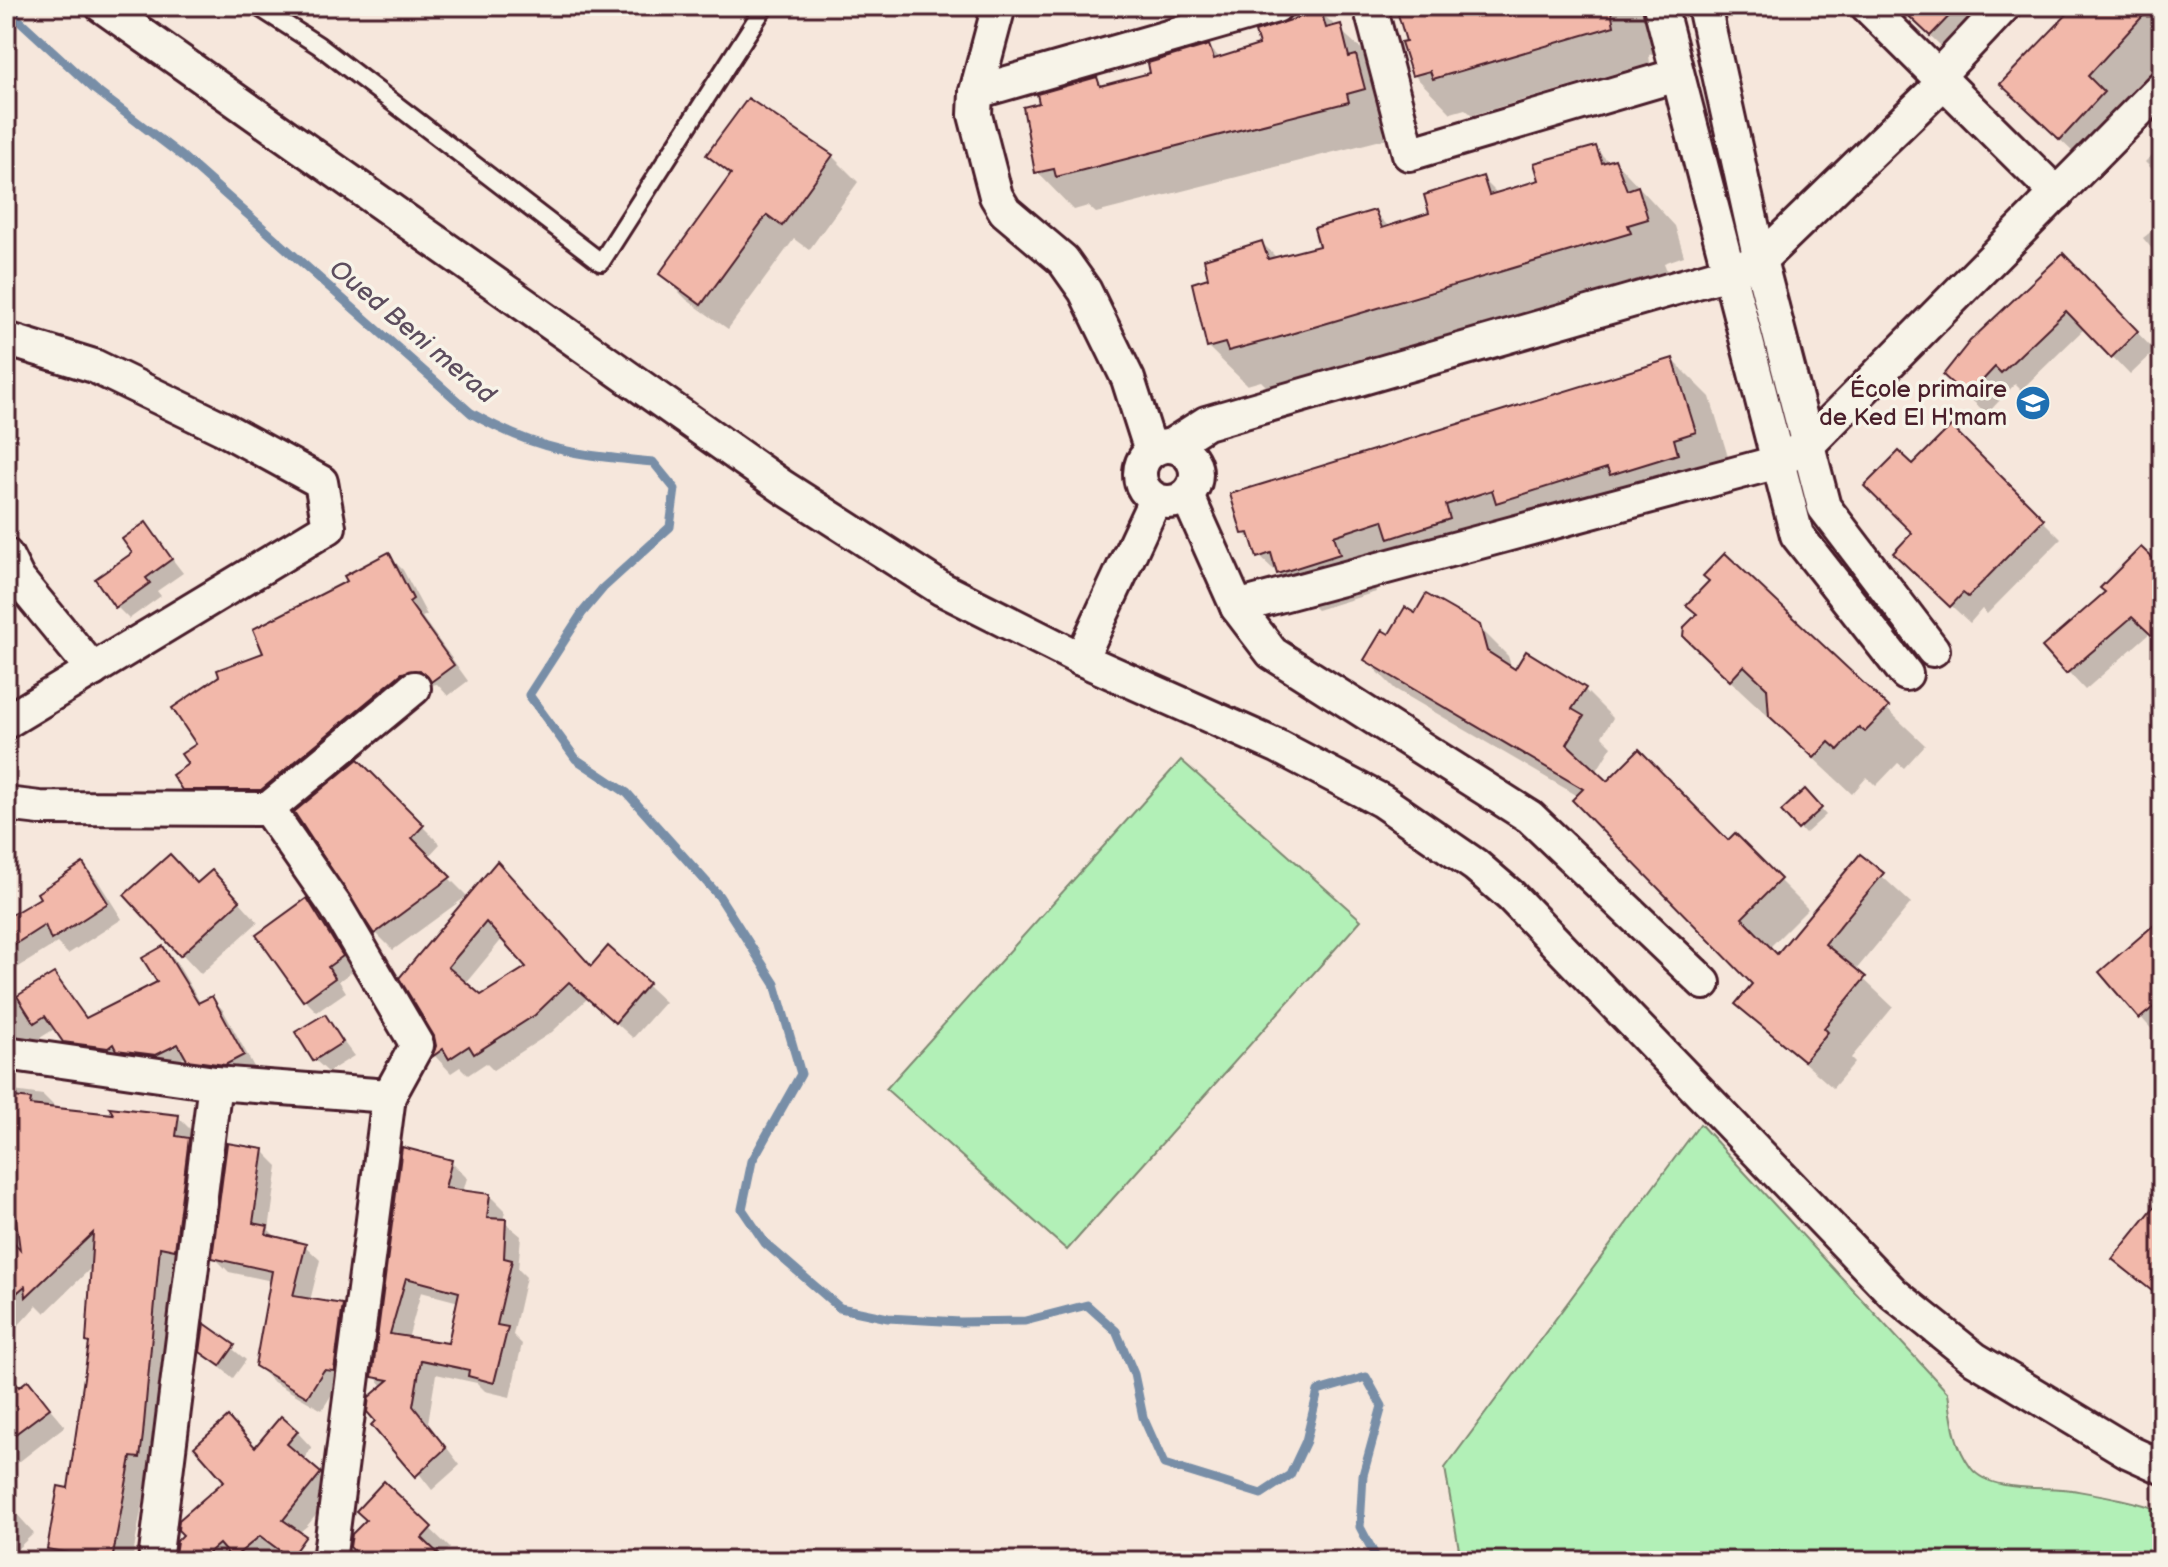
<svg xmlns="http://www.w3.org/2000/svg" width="2168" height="1567" font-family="'Balsamiq Sans',sans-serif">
<rect width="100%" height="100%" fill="#f6e7dc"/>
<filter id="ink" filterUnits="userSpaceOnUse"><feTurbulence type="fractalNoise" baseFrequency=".0125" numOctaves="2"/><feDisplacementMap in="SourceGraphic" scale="16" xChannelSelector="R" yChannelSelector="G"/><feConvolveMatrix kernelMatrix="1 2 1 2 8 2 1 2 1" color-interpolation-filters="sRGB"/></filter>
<g filter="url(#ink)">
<g fill="#b2f0b7" stroke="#7e8871" stroke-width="2">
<polygon points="1181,760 1361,920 1067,1250 886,1089"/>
<path d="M1700 1124 1948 1393C1952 1421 1954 1445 1971 1468 1990 1493 2044 1486 2072 1490 2101 1495 2134 1500 2162 1511V1561H1461L1445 1468Z"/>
</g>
<g fill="#0003" fill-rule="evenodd">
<polygon points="1157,6 1251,6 1177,29"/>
<polygon points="1415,6 1647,6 1668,49 1649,55 1650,63 1472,115 1465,109 1451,113 1414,75 1408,42"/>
<polygon points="1899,6 2009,6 1957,61"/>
<polygon points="2077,6 2162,6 2162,73 2140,131 2098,176 2002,84"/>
<polygon points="1320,12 1378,64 1401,126 1383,131 1385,139 1096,213 1088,206 1074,210 1037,172 1042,104 1096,79 1104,87 1152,74 1209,47 1221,59 1261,47"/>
<polygon points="785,122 832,156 858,182 809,250 794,239 728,329 687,300 661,274 731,177 709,154"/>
<polygon points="2162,145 2162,179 2145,162"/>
<polygon points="1595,148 1610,163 1615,161 1675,226 1684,256 1664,263 1667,271 1267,387 1261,381 1247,385 1209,348 1195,284 1211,279 1262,243 1278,259 1321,247 1374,212 1390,228 1432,215 1482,178 1498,194 1542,181"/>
<polygon points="2162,223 2162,261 2143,238"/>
<polygon points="2081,274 2155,351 2130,375 2085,328 2021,390 2015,384 1987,414 1964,393"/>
<polygon points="1673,360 1710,397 1732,470 1428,575 1413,560 1370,573 1376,592 1317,610 1259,556 1255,544 1244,533"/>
<polygon points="1951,429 2061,539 1987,614 1982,609 1970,623 1914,571 1913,467"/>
<polygon points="146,525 183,573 157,591 161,596 129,619 116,606"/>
<polygon points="388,555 403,570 427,615 422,617 468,681 448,696 437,684 417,688 277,804 199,804 183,788 199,744 265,654 350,582"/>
<polygon points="1725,556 1925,745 1904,768 1898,763 1876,786 1867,777 1852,794 1723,674 1699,614"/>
<polygon points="2162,569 2162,644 2150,633 2085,690 2045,647"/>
<polygon points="1416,616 1479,627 1508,656 1512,669 1584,689 1613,718 1602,736 1612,746 1596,772 1607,783 1728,843 1735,836 1808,909 1769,948 1778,956 1861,857 1911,903 1855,971 1893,1007 1851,1058 1855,1062 1833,1088 1738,1004 1754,984 1578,796 1395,689 1366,660"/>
<polygon points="358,762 440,844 428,857 467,896 393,950 375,932"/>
<polygon points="1805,792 1826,815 1805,834 1784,811"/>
<path d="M497 864 592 968 608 949 665 1002 633 1038 588 998 552 1032 493 1070 486 1063 468 1075 460 1067 451 1073 435 1056 438 1046 436 1035 402 978ZM503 938 529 967 481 998 465 984Z"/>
<polygon points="83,865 98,881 122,919 68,954 57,943 6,975 6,921 42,898"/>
<polygon points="198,885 231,892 258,922 201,974 127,895"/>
<polygon points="307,901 319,914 354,970 339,981 346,992 317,1012 305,1000"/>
<polygon points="2162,921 2162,1041 2101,972"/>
<polygon points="163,948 175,960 201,1004 212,998 223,1010 254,1067 237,1075 200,1071 187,1056 168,1066 77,1053 56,1028 27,1046 6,1050 6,1005 54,975 88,1019 159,983"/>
<polygon points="324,1016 354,1056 328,1072 315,1060"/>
<polygon points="6,1090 43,1095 58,1110 117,1117 178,1117 195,1134 157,1474 148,1473 132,1561 62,1561 49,1548 70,1490 91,1345 93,1266 45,1313 37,1305 6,1339 6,1233 22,1252 6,1128"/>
<path d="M403 1150 451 1162 467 1178 463 1192 489 1195 505 1211 503 1221 521 1236 518 1269 526 1277 513 1335 522 1344 510 1397 485 1391 477 1383 436 1374 428 1423 460 1465 432 1490 378 1421 384 1387 374 1376ZM421 1292 459 1302 449 1345 408 1339Z"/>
<polygon points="263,1151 278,1166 269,1230 278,1239 305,1246 320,1260 310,1301 342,1306 357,1321 339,1383 322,1410 272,1381 257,1366 272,1281 229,1272 214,1257"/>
<polygon points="206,1327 246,1360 233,1378 202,1352"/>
<polygon points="6,1374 20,1389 28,1383 65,1426 6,1472"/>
<polygon points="297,1432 312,1448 302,1461 335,1492 307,1526 265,1561 180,1561 227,1481 256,1449"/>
<polygon points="384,1484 450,1548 440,1558 443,1561 366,1561 368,1520"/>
<polygon points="6,1502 34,1533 10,1556 6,1551"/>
</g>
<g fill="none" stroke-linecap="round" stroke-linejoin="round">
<path stroke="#788ea7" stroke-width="9" d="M6 8 94 89 182 156 471 413C537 451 579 455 653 462L675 489 670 527 603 588 582 613 529 695 576 759 627 793 719 896 775 984 801 1074 752 1161 742 1209 765 1243 840 1308 888 1318 960 1322 1025 1321 1087 1305 1116 1331 1134 1374 1143 1417 1164 1464 1261 1494 1290 1475 1306 1441 1318 1391 1366 1377 1382 1406 1363 1475 1360 1527 1378 1561"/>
</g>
<g fill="#f2b8aa" stroke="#4a1f2b" stroke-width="2" fill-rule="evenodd">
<polygon points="1412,6 1610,6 1614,26 1433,79 1430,71 1412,76 1401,42 1406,41 1397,11"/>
<polygon points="1898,6 1959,6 1930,36"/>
<polygon points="2075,6 2152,6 2088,76 2104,92 2060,140 2000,84"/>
<polygon points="1321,10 1326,28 1341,24 1349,57 1356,55 1365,89 1347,94 1349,102 1056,177 1054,169 1035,173 1023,107 1039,103 1037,94 1097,77 1100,86 1150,73 1148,63 1209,45 1214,59 1259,45 1255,32"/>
<polygon points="748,98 833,155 782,226 767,215 701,305 659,274 731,174 706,155"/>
<polygon points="1596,146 1602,163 1615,159 1627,190 1638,186 1648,219 1628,225 1631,233 1277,338 1228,351 1225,343 1207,348 1192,283 1208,278 1204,259 1262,241 1268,259 1319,246 1314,228 1375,210 1382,228 1429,213 1424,195 1483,176 1489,195 1539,180 1534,163"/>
<polygon points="2063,253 2138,331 2111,358 2066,311 2001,373 1995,367 1967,397 1943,375 1970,341"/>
<polygon points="1673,358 1696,432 1674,439 1678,454 1610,475 1607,468 1496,503 1492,490 1446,505 1450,519 1389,539 1383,520 1334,536 1340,554 1277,574 1271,553 1257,558 1249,533 1242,534 1230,494"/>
<polygon points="1951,426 2044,519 1968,597 1963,593 1950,607 1893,553 1912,533 1864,486 1899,451 1913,464"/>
<polygon points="146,522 172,559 146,578 150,583 115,608 95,579 132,553 122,539"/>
<polygon points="2141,547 2162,567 2162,645 2132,617 2066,674 2042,647 2105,592 2100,588"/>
<polygon points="389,552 413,599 409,602 454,665 431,682 420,670 402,673 261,790 182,790 172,775 188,764 181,754 196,744 172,708 219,676 217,670 263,653 253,629 347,581 344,576"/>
<polygon points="1725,553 1889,707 1865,732 1859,727 1838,750 1829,742 1814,758 1769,716 1767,688 1744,666 1730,681 1683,636 1684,627 1697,614 1686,605 1709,581 1703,576"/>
<polygon points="1426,594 1480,625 1487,651 1515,669 1526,651 1586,688 1572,709 1584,716 1567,744 1607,781 1639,749 1728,840 1735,833 1781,879 1742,918 1777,954 1860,854 1884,873 1825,944 1866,977 1824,1028 1828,1032 1804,1061 1735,1004 1752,984 1572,800 1583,789 1364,660 1382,630 1389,634 1405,607 1415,613"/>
<polygon points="358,759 424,825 412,838 451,877 374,934 294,812"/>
<polygon points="1805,789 1822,808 1798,830 1781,811"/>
<polygon points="170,854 197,883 212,870 240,901 180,956 124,895"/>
<path d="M497 861 591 966 608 946 649 983 615 1023 569 982 535 1015 474 1054 469 1046 449 1059 443 1049 432 1057 436 1046 434 1036 399 978ZM486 922 526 967 481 995 448 967Z"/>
<polygon points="83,863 108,903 51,940 45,925 6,950 6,918 40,898 37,893"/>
<polygon points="307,898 343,956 328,967 335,978 303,1001 256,935"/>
<polygon points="2162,918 2162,1000 2139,1019 2099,972"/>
<polygon points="163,946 198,1003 212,996 244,1055 225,1065 187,1060 178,1044 156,1055 116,1050 113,1044 108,1048 63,1042 45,1016 34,1023 17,996 54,973 86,1018 157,982 142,958"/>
<polygon points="325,1014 343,1042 313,1061 295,1032"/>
<polygon points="6,1096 31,1099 30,1105 113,1114 109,1107 179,1115 176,1136 189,1138 175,1250 160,1247 143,1435 140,1458 131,1457 112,1561 47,1549 58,1486 68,1488 89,1343 86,1342 93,1233 26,1297 25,1286 6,1302 6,1233 20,1250 6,1143"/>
<polygon points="227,1143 264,1149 253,1223 268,1226 266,1234 306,1244 293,1296 343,1304 334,1371 324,1370 307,1397 255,1366 272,1271 212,1258"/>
<path d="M402 1147 452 1160 445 1188 490 1194 487 1218 506 1219 504 1258 512 1260 497 1325 508 1327 494 1383 468 1376 469 1370 421 1360 413 1406 446 1448 415 1477 371 1425 375 1421 367 1412 369 1397 389 1380 372 1377ZM406 1278 459 1292 448 1343 390 1334Z"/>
<polygon points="2162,1197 2162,1299 2112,1259"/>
<polygon points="204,1323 235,1345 220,1366 200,1352"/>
<polygon points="6,1370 19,1387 28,1380 50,1408 6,1441"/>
<polygon points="281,1416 298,1431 287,1444 321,1473 283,1520 306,1536 290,1558 260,1536 232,1559 219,1544 199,1561 174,1561 177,1541 183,1535 178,1530 179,1520 224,1481 194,1447 228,1417 255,1447"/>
<polygon points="384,1481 432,1527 422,1538 446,1561 364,1561 350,1547 352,1534 366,1520 356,1511"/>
</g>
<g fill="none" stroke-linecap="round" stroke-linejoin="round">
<defs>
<polyline id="lane" points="257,6 318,45 601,262 765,6"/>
<g id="street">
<polyline points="102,6 783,487 942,589 1081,659 1279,747 1382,801 1475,865 1511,896 1894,1294 1975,1359 2129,1452 2162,1467"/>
<polyline points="999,6 976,92 975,115 996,196 1005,211 1063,260 1085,291 1128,379 1151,451"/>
<polyline points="1370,6 1409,154 1677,75"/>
<polyline points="1660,6 1797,535 1906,674"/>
<polyline points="1704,6 1760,260 1824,507 1933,650"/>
<polyline points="1867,6 2057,194"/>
<polyline points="1939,75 2004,6"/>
<polyline points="976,92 1276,6"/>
<polyline points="6,339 94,366 222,428 321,482 329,527 6,722"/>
<circle cx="1168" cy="474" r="28"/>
<polyline points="1170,446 1206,423 1728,273 1760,260 1945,81"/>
<polyline points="1187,495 1237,607 1272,653 1530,817 1704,983"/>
<polyline points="6,555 18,579 93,670"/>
<polyline points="1237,607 1778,462 1809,444 2162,87"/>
<polyline points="1081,659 1155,500"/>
<polyline points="6,804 40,808 268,809 414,688"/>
<polyline points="268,809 336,907 417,1045 389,1096 329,1561"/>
<polyline points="6,1053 215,1083 389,1096"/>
<polyline points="155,1561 215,1083"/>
</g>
</defs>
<use href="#lane" stroke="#4a1f2b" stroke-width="22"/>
<use href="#street" stroke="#4a1f2b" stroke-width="38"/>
<use href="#lane" stroke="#f7f3e8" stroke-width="16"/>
<use href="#street" stroke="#f7f3e8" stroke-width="32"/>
</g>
</g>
<defs>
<symbol id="school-disc" viewBox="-11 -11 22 22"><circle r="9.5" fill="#1f6fb2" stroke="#f7f3e8"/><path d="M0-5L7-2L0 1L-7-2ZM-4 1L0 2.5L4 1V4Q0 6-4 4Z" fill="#fff"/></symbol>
</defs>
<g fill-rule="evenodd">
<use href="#school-disc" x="2013" y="383" width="40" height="40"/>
</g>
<g text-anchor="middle" stroke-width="7" stroke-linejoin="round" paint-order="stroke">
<g font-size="24" fill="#4a1f2b" stroke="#f7f3e8" text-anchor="end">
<text x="2007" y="397">École primaire<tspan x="2007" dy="28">de Ked El H'mam</tspan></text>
</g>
<g font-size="26" font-style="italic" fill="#5d4d5e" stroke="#f7f3e8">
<text transform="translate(413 331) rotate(40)" y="9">Oued Beni merad</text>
</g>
</g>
<rect width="2168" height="1567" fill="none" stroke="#f7f3e8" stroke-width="32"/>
<rect x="16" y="16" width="2136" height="1535" fill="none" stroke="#4a1f2b" stroke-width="3" filter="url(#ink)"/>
</svg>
